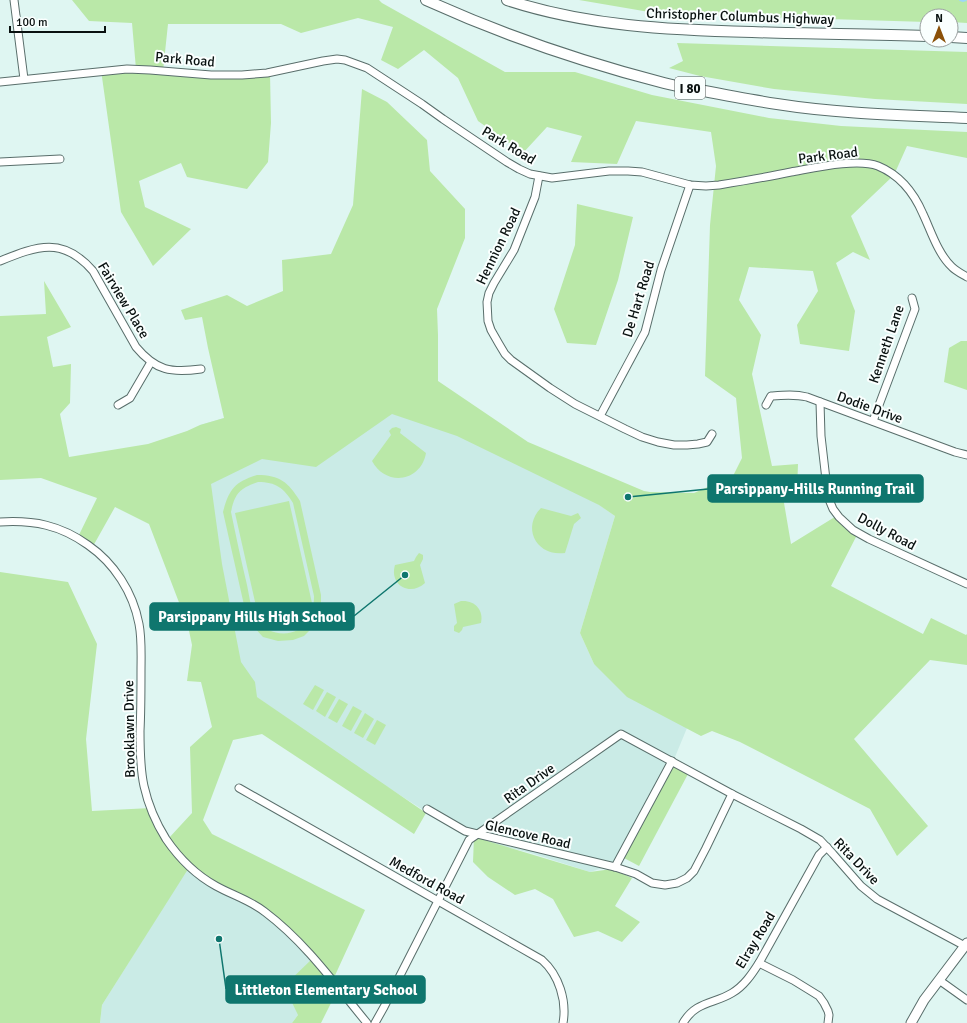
<svg xmlns="http://www.w3.org/2000/svg" width="967" height="1023" font-family="Signika,sans-serif">
<rect width="100%" height="100%" fill="#dff6f2"/>
<g fill="#caebe6">
<polygon points="423,392 499,434 615,516 580,633 594,664 687,728 675,757 619,863 590,872 531,853 464,836 370,776 235,682 187,461 200,425 224,418"/>
<polygon points="189,866 275,918 312,959 298,1015 292,1023 100,1023 102,1005"/>
</g>
<g fill="#bae8a8" fill-rule="evenodd">
<polygon points="72,0 379,0 382,3 505,72 575,72 652,95 769,118 841,126 967,132 967,158 907,146 894,175 851,216 870,260 853,252 836,263 855,311 849,351 800,344 797,325 818,291 813,271 749,267 739,300 761,335 752,374 772,466 798,464 797,491 783,497 791,544 838,515 858,533 831,586 923,634 931,618 966,635 967,634 967,665 930,660 854,739 928,826 897,856 870,809 740,742 712,731 701,736 627,697 594,664 580,633 615,516 599,505 457,436 392,414 316,467 262,459 211,484 222,564 241,662 255,682 257,697 426,813 414,834 262,734 233,740 203,820 212,834 365,910 332,982 338,989 321,1023 292,1023 298,1015 284,986 312,959 275,918 190,866 102,1005 100,1023 0,1023 0,572 68,582 97,644 86,739 92,811 151,808 168,839 192,813 190,747 212,727 201,682 187,681 192,645 188,626 149,524 115,507 92,548 77,539 97,498 41,478 0,480 0,316 46,314 44,281 71,327 47,337 53,367 71,364 70,403 60,414 69,457 148,444 187,431 200,425 224,418 208,348 202,317 185,320 181,310 227,295 247,306 283,291 282,260 331,254 353,205 362,89 387,102 427,140 430,171 465,209 465,238 437,309 438,335 438,381 528,442 644,491 650,492 694,493 733,476 742,458 736,398 705,376 710,225 716,166 711,132 636,121 617,164 571,162 582,136 547,127 523,153 478,121 458,78 424,50 398,69 381,60 393,27 358,18 301,33 281,24 168,24 163,71 270,73 271,123 268,162 247,189 187,177 181,163 139,181 145,207 191,229 153,266 121,212 101,70 136,69 132,23 89,21"/>
<polygon points="579,0 967,0 967,23 951,22 951,16 927,16 927,22 661,14"/>
<polygon points="677,43 967,52 967,104 875,99 774,89 700,76 669,68 683,61"/>
<polygon points="577,204 633,217 618,280 596,345 567,343 554,309 575,245"/>
<polygon points="961,341 967,341 967,390 944,382 949,348"/>
<path d="M396 427 401 429 400 433 426 453C421 482 386 487 372 461L391 435 389 431 392 428Z"/>
<path d="M257 475C280 475 288 482 300 501L321 595V608L318 618 312 628 304 636 293 640 278 641 263 637 250 623 244 605 223 512C229 489 235 482 257 475ZM258 482C276 482 284 488 293 503L314 596C314 609 311 624 298 630 284 637 266 633 257 620 251 612 249 594 247 585 241 560 236 536 231 512 235 493 240 488 258 482Z"/>
<polygon points="289,501 312,603 258,615 235,513"/>
<path d="M541 508 571 516 578 513 581 518 574 524 565 553C537 557 521 528 541 508Z"/>
<path d="M419 553 423 555V559L420 565 425 583C410 597 389 585 395 565L414 561 416 557Z"/>
<path d="M461 601C475 600 484 610 481 623L463 627 462 630 459 633 454 631V626L457 623 454 604Z"/>
<polygon points="315,685 324,690 313,710 303,704"/>
<polygon points="327,692 336,697 325,717 316,711"/>
<polygon points="339,699 348,704 337,723 328,718"/>
<polygon points="353,706 362,711 351,731 342,726"/>
<polygon points="365,713 374,719 363,738 354,733"/>
<polygon points="377,720 386,725 375,745 366,740"/>
<polygon points="673,766 688,774 639,866 624,858"/>
<polygon points="474,837 590,872 612,869 632,878 615,906 640,922 622,942 598,931 574,937 553,899 535,889 515,895 488,877 473,862"/>
</g>
<g fill="none" stroke-linecap="round" stroke-linejoin="round">
<polyline stroke="#9ed7f7" stroke-width="2" points="960,0 963,1 966,0"/>
<defs>
<g id="minor">
<polyline points="14,0 24,79"/>
<path d="M0 82 127 69 150 70 211 75H242L267 73 323 61 337 59 345 60 367 68 422 104 443 119 507 162 519 169 530 174 552 178 609 171H628L642 172 690 185 706 186 719 185C743 181 767 177 791 172 814 168 857 158 878 166 900 175 914 193 923 214 931 231 938 254 952 267 956 271 962 274 967 277"/>
<polyline points="0,162 60,159"/>
<polyline points="539,176 535,197 514,250 494,283 489,293 487,302 488,321 491,330 499,344 505,354 511,360 550,388 575,404 625,429 642,437 658,442 674,445 687,445 698,444 707,442 712,434"/>
<path d="M0 261C37 246 63 236 93 271L136 347C156 371 171 373 201 369"/>
<polyline points="820,402 821,436 828,497 833,509 839,517 853,530 869,539 967,584"/>
<polyline points="118,405 130,398 151,362"/>
<path d="M766 405 771 396C784 395 795 394 807 397L955 452 967 455"/>
<polyline points="600,416 645,332 661,270 690,185"/>
<polyline points="873,421 915,309 912,298"/>
<path d="M0 522C34 520 60 525 88 545 114 563 133 592 139 624 142 639 141 656 141 672 141 692 141 711 140 731 140 749 140 768 144 786 148 804 156 823 166 839 179 858 196 875 216 886 232 895 250 900 265 912 305 942 335 984 367 1023"/>
<path d="M239 788 542 960C559 975 567 1001 563 1023"/>
<polyline points="427,809 465,831 615,867 636,874 652,883 665,885 677,883 687,878 694,871 706,848 732,794"/>
<polyline points="615,867 672,761"/>
<polyline points="759,963 793,980 819,996 824,1003 828,1011 829,1015 828,1023"/>
<polyline points="939,980 967,1000"/>
<polyline points="375,1023 384,1007 469,840 621,734 732,794 801,829 820,840 833,854 861,886 877,899 965,946"/>
<path d="M683 1023C696 1001 714 1004 732 993 744 986 752 974 759 963L819 855 827 847"/>
</g>
<polyline id="major" points="911,1023 924,1000 967,943"/>
<g id="highway">
<path d="M426 0C503 35 582 62 664 83 675 86 687 88 699 90 725 95 751 100 777 104 840 114 904 115 967 118"/>
<path d="M507 0C586 26 669 30 752 32 810 34 869 34 927 36"/>
<polyline points="951,37 967,38"/>
</g>
</defs>
<use href="#minor" stroke="#596e6b" stroke-width="9"/>
<use href="#major" stroke="#596e6b" stroke-width="11"/>
<use href="#highway" stroke="#596e6b" stroke-width="12"/>
<use href="#minor" stroke="#fff" stroke-width="7"/>
<use href="#major" stroke="#fff" stroke-width="9"/>
<use href="#highway" stroke="#fff" stroke-width="10"/>
</g>
<g text-anchor="middle" stroke-width="4" stroke-linejoin="round" paint-order="stroke">
<rect fill="#fafffe" stroke="#515857" stroke-width="1" x="675" y="77" width="30" height="22" rx="3"/>
<g font-size="13" font-weight="bold" fill="#091110">
<text x="690" y="93">I 80</text>
</g>
<g font-size="14" fill="#091110" stroke="#fafffe">
<text transform="translate(740 16) rotate(2)" y="5">Christopher Columbus Highway</text>
<text transform="translate(185 59) rotate(5)" y="5">Park Road</text>
<text transform="translate(509 145) rotate(31)" y="5">Park Road</text>
<text transform="translate(828 155) rotate(-7)" y="5">Park Road</text>
<text transform="translate(498 246) rotate(-64)" y="5">Hennion Road</text>
<text transform="translate(638 299) rotate(-73)" y="5">De Hart Road</text>
<text transform="translate(124 300) rotate(59)" y="5">Fairview Place</text>
<text transform="translate(886 344) rotate(-71)" y="5">Kenneth Lane</text>
<text transform="translate(870 407) rotate(20)" y="5">Dodie Drive</text>
<text transform="translate(887 531) rotate(28)" y="5">Dolly Road</text>
<text transform="translate(129 729) rotate(-91)" y="5">Brooklawn Drive</text>
<text transform="translate(529 783) rotate(-35)" y="5">Rita Drive</text>
<text transform="translate(528 834) rotate(13)" y="5">Glencove Road</text>
<text transform="translate(857 861) rotate(46)" y="5">Rita Drive</text>
<text transform="translate(427 880) rotate(29)" y="5">Medford Road</text>
<text transform="translate(755 940) rotate(-59)" y="5">Elray Road</text>
</g>
</g>
<path fill="none" stroke="#0f766e" stroke-width="1.5" d="M628 497L708 489M405 575L354 616M219 939L226 989"/>
<g fill="#0f766e" stroke="#fafffe" stroke-width="1.5">
<circle cx="628" cy="497" r="4"/>
<circle cx="405" cy="575" r="4"/>
<circle cx="219" cy="939" r="4"/>
</g>
<g fill="#0f766e" stroke="#0f766e" stroke-width="1.5">
<rect x="708" y="475" width="215" height="27" rx="4"/>
<rect x="150" y="603" width="204" height="27" rx="4"/>
<rect x="226" y="976" width="199" height="27" rx="4"/>
</g>
<g font-size="15" text-anchor="middle" font-weight="bold" fill="#fff">
<text x="815" y="494">Parsippany-Hills Running Trail</text>
<text x="252" y="622">Parsippany Hills High School</text>
<text x="326" y="995">Littleton Elementary School</text>
</g>
<g transform="translate(939 28)"><circle r="19" fill="#fafffe" stroke="#9aa09f"/>
<path d="M0-3L7 15L0 10L-7 15Z" fill="#8b5108"/>
<text y="-6" font-size="11" font-weight="bold" text-anchor="middle" fill="#091110">N</text>
</g>
<path d="M10 26v6h95v-6" fill="none" stroke="#091110" stroke-width="2"/>
<text x="16" y="26" font-size="12" fill="#091110" stroke="#fafffe" stroke-width="3" paint-order="stroke">100 m</text>
</svg>
